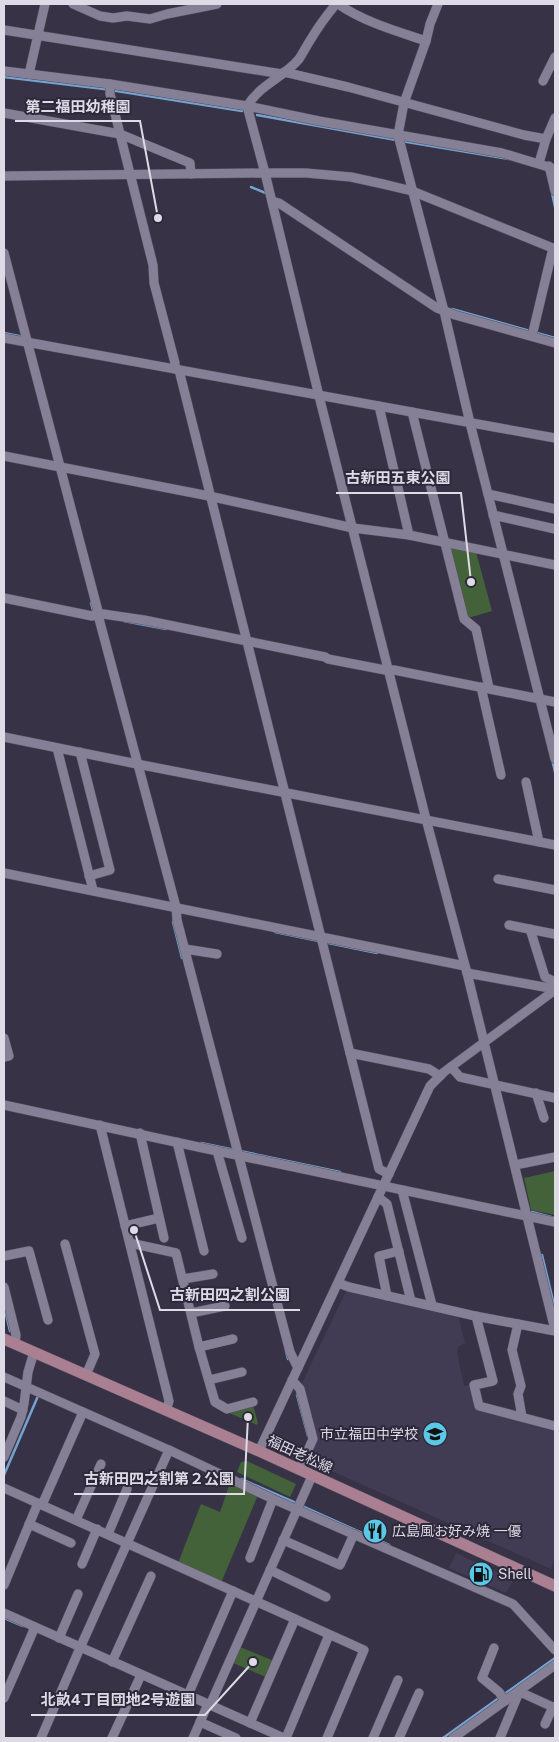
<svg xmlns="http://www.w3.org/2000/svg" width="559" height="1742" font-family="'Public Sans','Noto Sans JP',sans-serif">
<rect width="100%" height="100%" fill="#373245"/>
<g fill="#423b54">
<polygon points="347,1289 458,1314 465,1343 458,1347 457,1352 464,1386 472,1384 478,1409 555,1428 555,1556 551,1569 307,1460 316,1443 301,1385"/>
<polygon points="456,1553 513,1580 506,1593 449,1568"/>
</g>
<g fill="#43623a">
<polygon points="449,547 476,552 492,611 468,618"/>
<polygon points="555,1171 555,1215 531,1210 524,1178"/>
<polygon points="253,1405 258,1423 257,1425 227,1412"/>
<polygon points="247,1461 296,1484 290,1497 237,1472 241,1462"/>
<polygon points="234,1484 258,1495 221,1583 178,1563 201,1504 220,1512 229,1486"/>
<polygon points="240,1647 274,1661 266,1677 233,1663"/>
</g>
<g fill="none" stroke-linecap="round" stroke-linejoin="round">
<g stroke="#76a2d2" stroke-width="2.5">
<polyline points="4,77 104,89 242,111"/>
<polyline points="257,115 396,140"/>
<polyline points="401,141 509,159"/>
<polyline points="251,187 268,194"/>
<polyline points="552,193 555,207"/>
<polyline points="452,309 555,338"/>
<polyline points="4,333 24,337"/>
<polyline points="91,603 94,614"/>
<polyline points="124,621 166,629"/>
<polyline points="552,759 555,772"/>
<polyline points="173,922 182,958"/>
<polyline points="275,932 377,953"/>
<polyline points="201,1143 235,1150"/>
<polyline points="240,1151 340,1172"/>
<polyline points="532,1212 555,1218"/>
<polyline points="542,1255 555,1309"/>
<polyline points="4,1306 10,1331"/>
<polyline points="286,1352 288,1359"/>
<polyline points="297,1395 308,1436"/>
<polyline points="314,1458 316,1464"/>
<polyline points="4,1475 38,1396"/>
<polyline points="241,1479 296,1503"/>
<polyline points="304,1507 389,1545"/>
<polyline points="4,1618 23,1626"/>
<polyline points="443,1738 555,1658"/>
</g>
<defs>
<g id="minor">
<polyline points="73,4 100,16 113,18 127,16 150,19 167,14 217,4"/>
<path d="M336 4C327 15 318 27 311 39 307 45 303 53 299 59 283 78 262 83 247 106L265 173 319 396 426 819 467 973 555 1330"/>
<path d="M338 4C364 22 396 31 426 41"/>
<polyline points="438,4 430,24 426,41 404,103 398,135 444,311 470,423 555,759"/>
<polyline points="4,30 282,74"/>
<polyline points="4,71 110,84 247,106 319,121 502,153 555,169"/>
<polyline points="284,72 348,87 524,135 546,139"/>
<polyline points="29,74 45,4"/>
<polyline points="543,81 555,57"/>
<polyline points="110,84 110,94 153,265 154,283 175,363 175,369"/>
<polyline points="4,113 120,134 190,163 191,174"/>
<polyline points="539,163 546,139 555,118"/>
<polyline points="549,166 555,191"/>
<polyline points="4,176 265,173 306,173 351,177 383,184 412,191 555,249"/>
<polyline points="272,201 279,203 437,308 455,315 555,343"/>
<polyline points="4,253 99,615"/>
<polyline points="532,336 553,248"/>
<polyline points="4,338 555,438"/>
<polyline points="179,370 379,1169 389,1174"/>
<polyline points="379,406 409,535"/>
<polyline points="412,412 464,619 476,629 489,688"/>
<polyline points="4,456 209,496 353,528 409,535 555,565"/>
<polyline points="488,494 555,509"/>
<polyline points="493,515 555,529"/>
<polyline points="4,598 92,616 103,614 144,620 325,657 328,659 385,670 394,670 555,702"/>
<polyline points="98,615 176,907 177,920 290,1352 298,1368"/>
<polyline points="481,687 501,775"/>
<polyline points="4,737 137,764 555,845"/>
<polyline points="57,748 93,890"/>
<polyline points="80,752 110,870 89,876"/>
<polyline points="526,782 539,842"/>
<polyline points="4,873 465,966"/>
<polyline points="498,879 555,890"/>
<polyline points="509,925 554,934"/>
<polyline points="530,929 545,977 555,982"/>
<polyline points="185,949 217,954"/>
<polyline points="467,973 555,989"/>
<polyline points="4,1038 9,1056 4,1057"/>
<polyline points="350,1053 429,1069 440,1076"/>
<polyline points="451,1067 460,1077 555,1098"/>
<polyline points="536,1093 544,1118"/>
<polyline points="4,1105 203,1148 555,1222"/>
<polyline points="100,1125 169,1401 166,1411"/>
<polyline points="140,1133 164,1238"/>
<polyline points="177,1142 204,1251"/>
<polyline points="217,1151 242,1238"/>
<polyline points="515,1165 555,1157"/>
<polyline points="402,1190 432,1305"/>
<polyline points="378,1197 387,1204 411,1301"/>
<polyline points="125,1226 159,1218"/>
<polyline points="130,1243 176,1253 199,1347 215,1402 227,1409 253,1402"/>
<polyline points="65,1244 95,1354 86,1375"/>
<polyline points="4,1256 29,1251 48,1320"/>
<polyline points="183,1279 213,1274"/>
<polyline points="338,1283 349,1287 475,1316 555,1331"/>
<polyline points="4,1287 16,1335 15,1344"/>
<polyline points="387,1296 379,1256 399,1251"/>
<polyline points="191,1313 225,1306"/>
<polyline points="476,1316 493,1381 474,1385 479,1406 555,1426"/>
<polyline points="518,1324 512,1350 521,1386 518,1394 522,1417"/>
<polyline points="199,1347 233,1339"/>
<polyline points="4,1377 169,1450 273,1499 513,1604 555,1650"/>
<polyline points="209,1380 242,1372"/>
<polyline points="292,1380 300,1389 313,1439 299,1470"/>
<polyline points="4,1401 23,1410"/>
<polyline points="259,1451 430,1086 444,1072 555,990"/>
<polyline points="4,1457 21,1417 24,1404 28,1372 34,1352"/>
<polyline points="4,1488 364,1650 327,1738"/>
<polyline points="42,1505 83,1412"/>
<polyline points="76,1520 101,1464"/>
<polyline points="29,1524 71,1543"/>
<polyline points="108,1534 127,1489"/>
<polyline points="283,1540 340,1565 354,1534"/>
<polyline points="250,1558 273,1499"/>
<polyline points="82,1564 97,1529"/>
<polyline points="270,1570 326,1597"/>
<polyline points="4,1585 38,1503"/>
<polyline points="4,1613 284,1738"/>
<polyline points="59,1638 78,1594"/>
<polyline points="494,1648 482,1678 499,1692 505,1701"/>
<polyline points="112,1662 151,1576"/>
<polyline points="520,1692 555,1708"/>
<polyline points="188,1695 233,1591"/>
<polyline points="4,1698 35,1627"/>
<polyline points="210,1705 312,1476"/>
<polyline points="200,1722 236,1738"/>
<polyline points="250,1723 295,1619"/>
<polyline points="545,1724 553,1707"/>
<polyline points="41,1738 80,1648 169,1450"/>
<polyline points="112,1738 141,1675"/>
<polyline points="193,1738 208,1704"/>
<polyline points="286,1738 329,1635"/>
<polyline points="373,1738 398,1680"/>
<polyline points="399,1738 419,1693"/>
<polyline points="453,1738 555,1665"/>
<polyline points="500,1738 520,1690"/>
</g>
<polyline id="major" points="4,1339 259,1451 555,1586"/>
</defs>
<use href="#minor" stroke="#545060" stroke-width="10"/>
<use href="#major" stroke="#545060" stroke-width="12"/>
<use href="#minor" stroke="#858096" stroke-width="9"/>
<use href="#major" stroke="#ab7f92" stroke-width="11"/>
</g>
<defs>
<symbol id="school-disc" viewBox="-11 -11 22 22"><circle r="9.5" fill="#5ac8e6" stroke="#2d283a"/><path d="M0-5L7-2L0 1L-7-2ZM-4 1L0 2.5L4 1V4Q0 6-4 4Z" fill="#111"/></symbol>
<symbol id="restaurant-disc" viewBox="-11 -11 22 22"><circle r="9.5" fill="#5ac8e6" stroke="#2d283a"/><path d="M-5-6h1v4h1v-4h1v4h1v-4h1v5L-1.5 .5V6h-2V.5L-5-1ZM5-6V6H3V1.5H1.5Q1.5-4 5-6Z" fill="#111"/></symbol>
<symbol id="fuel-disc" viewBox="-11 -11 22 22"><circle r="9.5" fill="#5ac8e6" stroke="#2d283a"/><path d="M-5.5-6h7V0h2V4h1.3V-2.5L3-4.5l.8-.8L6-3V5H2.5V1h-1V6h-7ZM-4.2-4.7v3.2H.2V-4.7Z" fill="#111"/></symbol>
</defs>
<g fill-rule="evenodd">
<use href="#school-disc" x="421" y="1420" width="28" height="28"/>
<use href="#restaurant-disc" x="361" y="1517" width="28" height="28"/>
<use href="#fuel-disc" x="467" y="1560" width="28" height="28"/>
</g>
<g text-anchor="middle" stroke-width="4" stroke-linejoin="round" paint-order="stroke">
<g font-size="14" fill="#dedbe7" stroke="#2d283a" text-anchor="start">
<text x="418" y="1439" text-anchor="end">市立福田中学校</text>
<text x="392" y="1536">広島風お好み焼 一優</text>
<text x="498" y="1579">Shell</text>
</g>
<g font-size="14" fill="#dedbe7" stroke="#2d283a">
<text transform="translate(300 1454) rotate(25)" y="5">福田老松線</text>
</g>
</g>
<path fill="none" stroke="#dedbe7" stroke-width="2" d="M158 218L140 121H15M471 582L461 493H336M134 1230L160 1310H300M248 1417L244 1494H74M253 1662L205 1715H31"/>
<g fill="#dedbe7" stroke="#2d283a" stroke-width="2">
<circle cx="158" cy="218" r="5"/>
<circle cx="471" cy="582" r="5"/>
<circle cx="134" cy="1230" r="5"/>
<circle cx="248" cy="1417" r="5"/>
<circle cx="253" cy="1662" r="5"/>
</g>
<g font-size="15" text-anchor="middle" font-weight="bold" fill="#dedbe7" stroke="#2d283a" stroke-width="4" stroke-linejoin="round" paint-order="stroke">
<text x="78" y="112">第二福田幼稚園</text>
<text x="398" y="483">古新田五東公園</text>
<text x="230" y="1300">古新田四之割公園</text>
<text x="159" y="1484">古新田四之割第２公園</text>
<text x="118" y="1705">北畝4丁目団地2号遊園</text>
</g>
<rect width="559" height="1742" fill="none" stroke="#dedbe7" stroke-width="10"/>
</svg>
